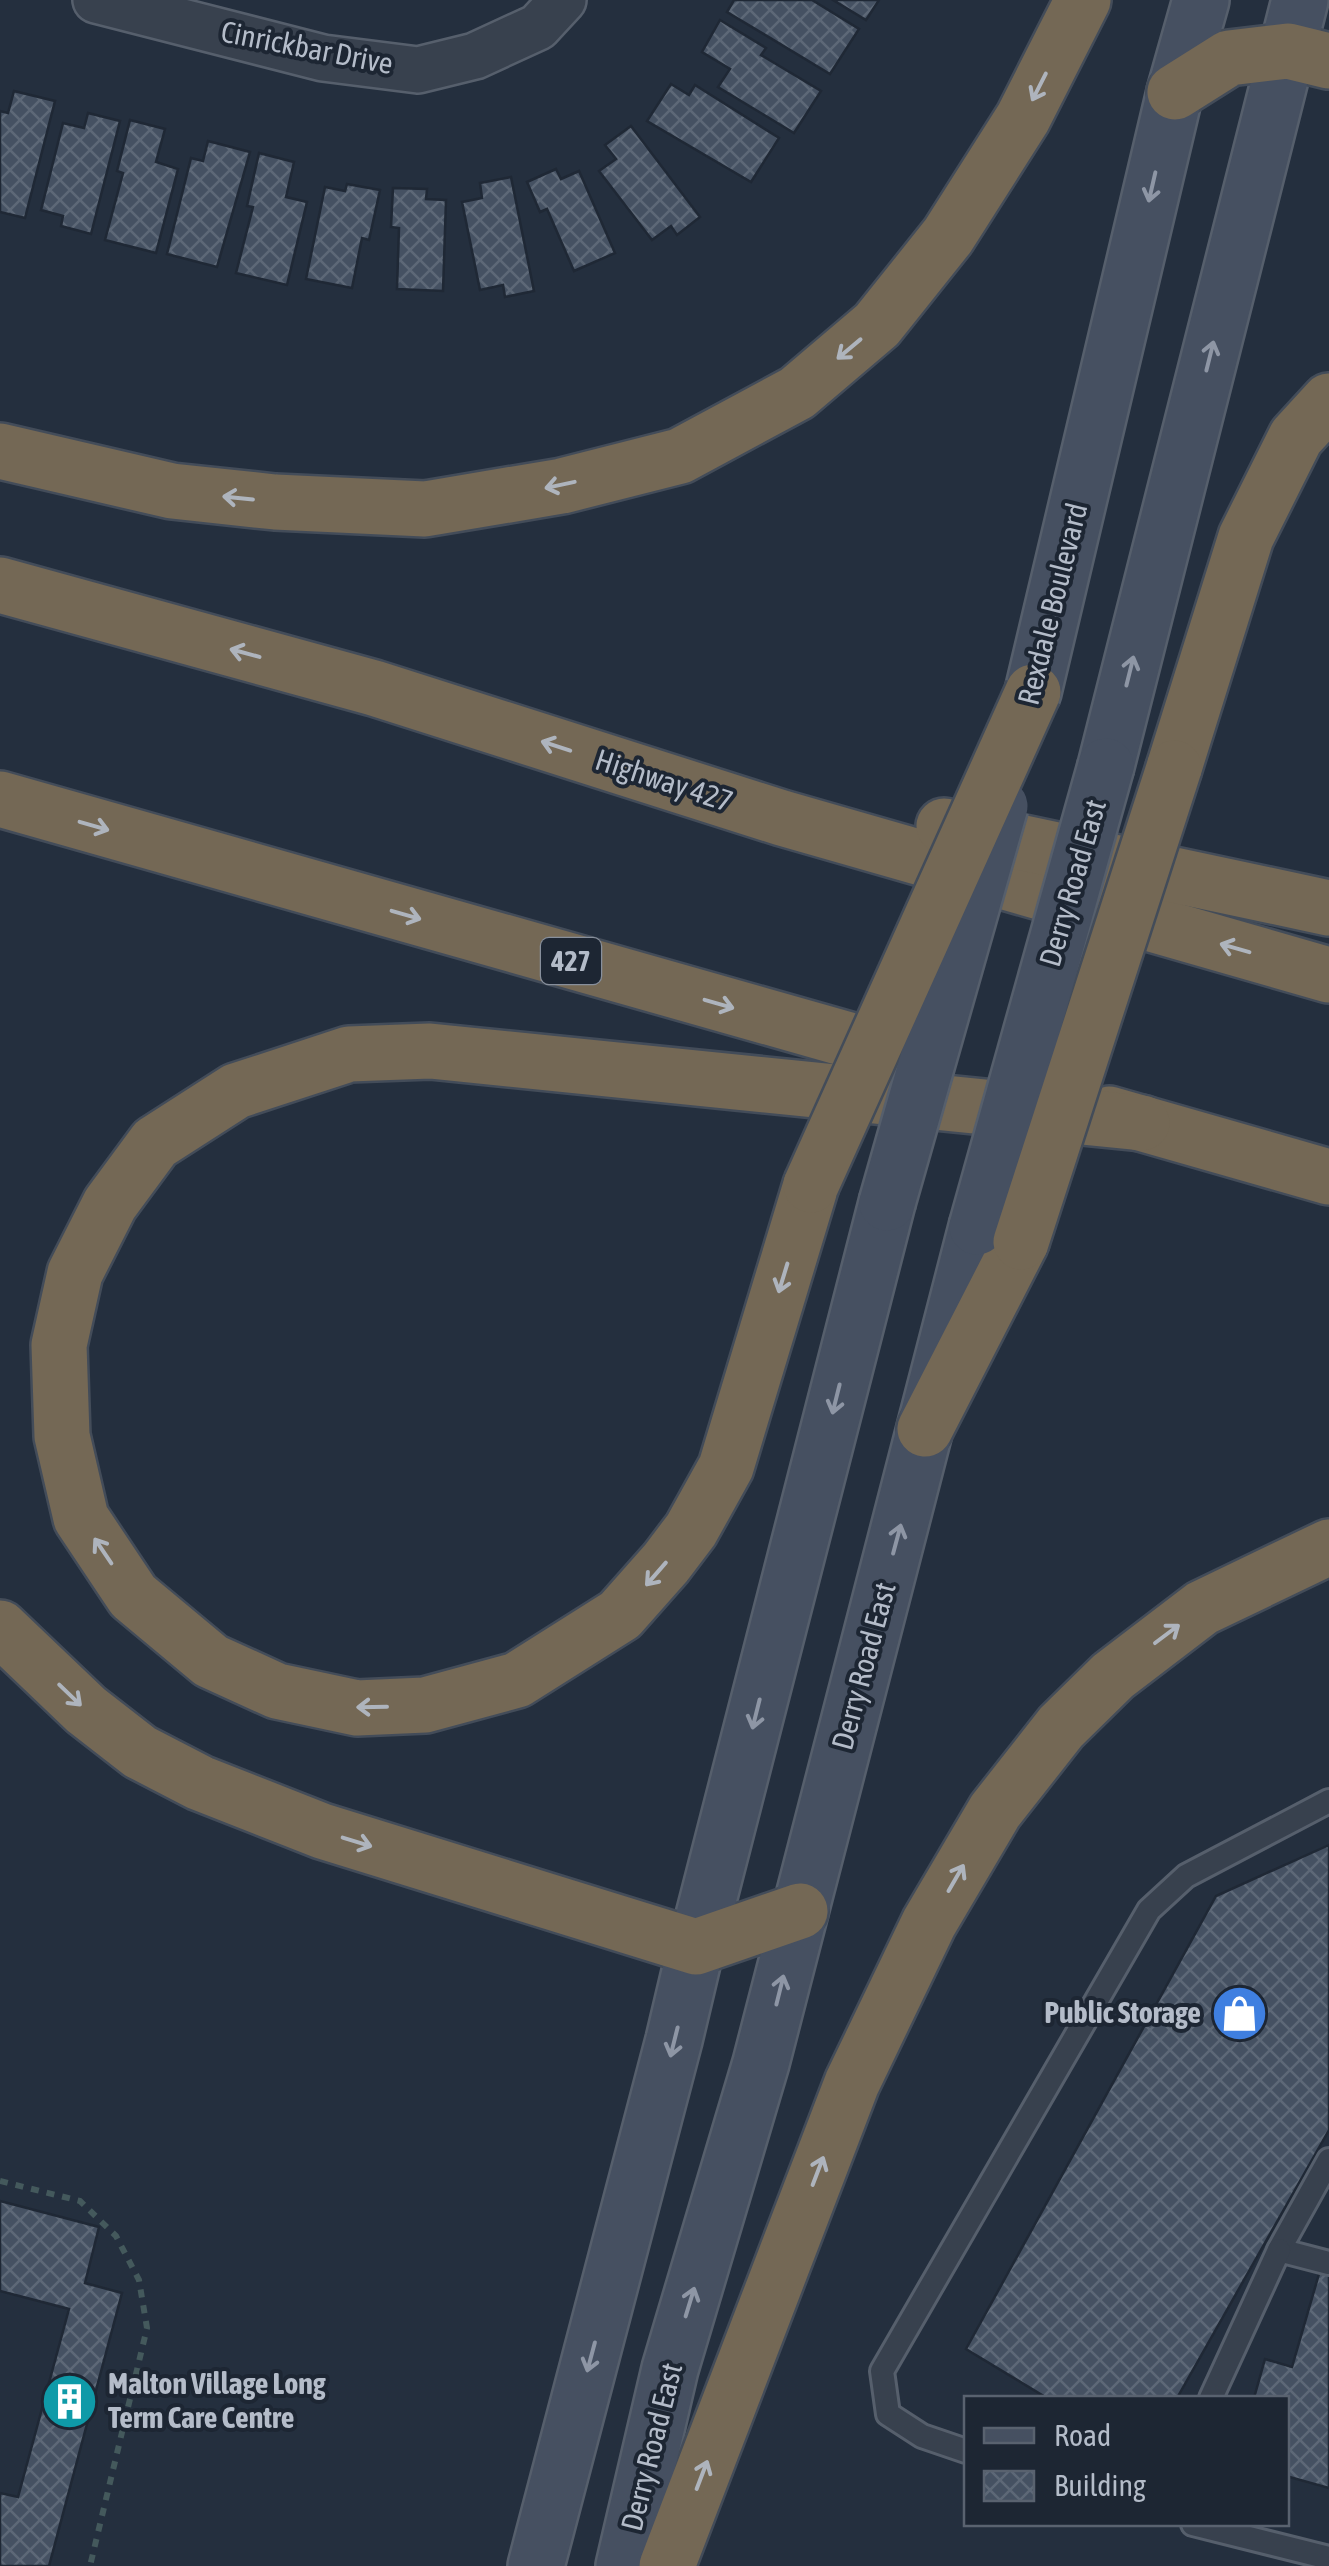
<svg xmlns="http://www.w3.org/2000/svg" width="1329" height="2566" font-family="'Asap Condensed',sans-serif">
<defs>
<pattern id="building-cross-hatch" width="8" height="8" patternUnits="userSpaceOnUse" patternTransform="scale(2.5)"><rect width="8" height="8" fill="#455162"/><path d="M0 0l8 8M0 8l8-8" fill="none" stroke="#5d6877"/></pattern>
</defs>
<rect width="100%" height="100%" fill="#242f3e"/>
<g fill="url(#building-cross-hatch)" stroke="#1f2835" stroke-width="2.5">
<polygon points="734,0 812,0 859,29 830,74 727,12"/>
<polygon points="833,0 879,0 866,20"/>
<polygon points="720,20 766,48 761,55 821,91 794,133 718,87 730,69 702,52"/>
<polygon points="671,84 689,95 695,85 779,138 751,182 647,121"/>
<polygon points="14,91 55,101 25,218 0,212 0,111 8,113"/>
<polygon points="88,113 120,121 91,234 61,226 63,216 41,210 63,123 84,128"/>
<polygon points="130,120 165,129 156,162 178,169 156,253 105,240 123,173 117,171"/>
<polygon points="631,126 700,217 677,235 671,226 652,240 599,171 616,159 605,145"/>
<polygon points="208,141 250,152 217,267 167,254 191,158 203,161"/>
<polygon points="259,153 294,162 286,197 307,202 287,285 236,273 253,207 247,206"/>
<polygon points="556,169 561,179 579,171 615,253 574,271 547,209 540,212 527,182"/>
<polygon points="511,177 534,291 505,297 503,285 480,290 462,202 482,198 480,183"/>
<polygon points="347,184 380,190 369,240 362,238 352,288 306,279 325,187 345,191"/>
<polygon points="393,188 427,189 426,199 446,200 443,291 397,289 399,228 391,227"/>
<polygon points="1329,1845 1329,2130 1177,2398 1047,2398 966,2349 1216,1896"/>
<polygon points="0,2201 99,2227 85,2283 122,2293 49,2566 0,2566 0,2493 18,2497 69,2309 0,2291"/>
<polygon points="1321,2267 1329,2269 1329,2488 1286,2476 1286,2398 1254,2398 1265,2359 1292,2367"/>
</g>
<g fill="none" stroke-linecap="round" stroke-linejoin="round">
<defs>
<g id="lane">
<polyline points="1329,2160 1279,2250 1329,2263"/>
<polyline points="1211,2398 1279,2250"/>
<polyline points="966,2451 922,2436 888,2414 882,2371 1149,1910 1186,1876 1329,1801"/>
<polyline points="1193,2524 1329,2558"/>
</g>
<polyline id="street" points="96,0 323,58 418,70 475,56 538,27 563,0"/>
<g id="secondary">
<polyline points="1033,692 1175,92 1201,0"/>
<polyline points="1106,766 1300,0"/>
<polyline points="536,2566 674,2040 696,1947 887,1203"/>
<polyline points="624,2566 670,2369 761,2063 977,1227"/>
</g>
<g id="highway">
<polyline points="1175,92 1229,58 1288,51 1329,61"/>
<polyline points="0,451 172,491 275,502 425,509 562,486 680,456 797,393 877,325 948,236 1023,118 1083,0"/>
<polyline points="0,585 374,688 782,818 1329,975"/>
<polyline points="1174,768 1246,537 1296,437 1329,401"/>
<polyline points="0,799 916,1059"/>
<polyline points="944,826 1329,908"/>
<polyline points="1109,1114 1329,1177"/>
<polyline points="811,1185 726,1467 691,1530 666,1563 620,1615 517,1680 425,1705 357,1708 277,1691 211,1661 133,1596 81,1518 62,1436 59,1345 75,1273 110,1204 155,1143 236,1091 349,1054 430,1051 1142,1123"/>
<polyline points="925,1429 1021,1242"/>
<polyline points="0,1628 86,1710 140,1752 200,1783 322,1831 696,1947 800,1911"/>
<polyline points="667,2566 852,2083 929,1923 995,1811 1061,1727 1113,1676 1202,1608 1329,1547"/>
</g>
</defs>
<use href="#lane" stroke="#565f6c" stroke-width="28"/>
<use href="#street" stroke="#565f6c" stroke-width="50"/>
<use href="#secondary" stroke="#565f6c" stroke-width="60"/>
<use href="#highway" stroke="#434c59" stroke-width="60"/>
<polyline stroke="#44595c" stroke-width="6" stroke-dasharray="8 8" stroke-linecap="butt" points="0,2181 80,2201 116,2236 139,2280 147,2328 90,2566"/>
<use href="#lane" stroke="#38414e" stroke-width="22"/>
<use href="#street" stroke="#38414e" stroke-width="45"/>
<use href="#secondary" stroke="#465061" stroke-width="55"/>
<use href="#highway" stroke="#746855" stroke-width="55"/>
<defs>
<g id="secondary-bridge">
<polyline points="887,1203 1000,806"/>
<polyline points="977,1227 1106,766"/>
</g>
<g id="highway-bridge">
<polyline points="811,1185 1033,692"/>
<polyline points="1021,1242 1174,768"/>
</g>
</defs>
<use href="#secondary-bridge" stroke="#565f6c" stroke-width="60" stroke-linecap="butt"/>
<use href="#highway-bridge" stroke="#434c59" stroke-width="60" stroke-linecap="butt"/>
<use href="#secondary-bridge" stroke="#465061" stroke-width="55"/>
<use href="#highway-bridge" stroke="#746855" stroke-width="55"/>
</g>
<defs><path id="oneway-shaft" d="M-6 0H5M1.5-3L5.5 0L1.5 3" fill="none" stroke-width="1.6" stroke-linecap="round" stroke-linejoin="round" transform="scale(2.5)"/></defs>
<g stroke="#aeb4bd">
<use href="#oneway-shaft" transform="translate(1039 87) rotate(117)"/>
<use href="#oneway-shaft" transform="translate(849 349) rotate(140)"/>
<use href="#oneway-shaft" transform="translate(560 485) rotate(168)"/>
<use href="#oneway-shaft" transform="translate(238 498) rotate(-174)"/>
<use href="#oneway-shaft" transform="translate(245 653) rotate(-165)"/>
<use href="#oneway-shaft" transform="translate(556 746) rotate(-162)"/>
<use href="#oneway-shaft" transform="translate(94 826) rotate(16)"/>
<use href="#oneway-shaft" transform="translate(406 915) rotate(16)"/>
<use href="#oneway-shaft" transform="translate(1235 948) rotate(-164)"/>
<use href="#oneway-shaft" transform="translate(719 1004) rotate(16)"/>
<use href="#oneway-shaft" transform="translate(783 1278) rotate(107)"/>
<use href="#oneway-shaft" transform="translate(103 1551) rotate(-124)"/>
<use href="#oneway-shaft" transform="translate(656 1574) rotate(131)"/>
<use href="#oneway-shaft" transform="translate(1167 1634) rotate(-37)"/>
<use href="#oneway-shaft" transform="translate(70 1695) rotate(44)"/>
<use href="#oneway-shaft" transform="translate(372 1707) rotate(179)"/>
<use href="#oneway-shaft" transform="translate(357 1842) rotate(17)"/>
<use href="#oneway-shaft" transform="translate(956 1878) rotate(-60)"/>
<use href="#oneway-shaft" transform="translate(818 2171) rotate(-69)"/>
<use href="#oneway-shaft" transform="translate(702 2475) rotate(-69)"/>
</g>
<g stroke="#8e96a5">
<use href="#oneway-shaft" transform="translate(1152 187) rotate(103)"/>
<use href="#oneway-shaft" transform="translate(1210 356) rotate(-76)"/>
<use href="#oneway-shaft" transform="translate(1130 671) rotate(-76)"/>
<use href="#oneway-shaft" transform="translate(836 1399) rotate(104)"/>
<use href="#oneway-shaft" transform="translate(897 1539) rotate(-75)"/>
<use href="#oneway-shaft" transform="translate(756 1714) rotate(104)"/>
<use href="#oneway-shaft" transform="translate(780 1990) rotate(-76)"/>
<use href="#oneway-shaft" transform="translate(674 2042) rotate(104)"/>
<use href="#oneway-shaft" transform="translate(690 2302) rotate(-73)"/>
<use href="#oneway-shaft" transform="translate(591 2357) rotate(105)"/>
</g>
<defs>
<symbol id="shop-disc" viewBox="-11 -11 22 22"><circle r="9.5" fill="#3f7fe0" stroke="#1d2633"/><path d="M-5-2.5h2.3a2.7 3.5 0 0 1 5.4 0H5L5.5 6h-11ZM-1.5-2.5h3a1.5 2.3 0 0 0-3 0Z" fill="#fff"/></symbol>
<symbol id="building-disc" viewBox="-11 -11 22 22"><circle r="9.5" fill="#0f9aa8" stroke="#1d2633"/><path d="M-4-6H4V6H1V3H-1V6H-4ZM-2.5-4.3h1.7v1.8h-1.7ZM.8-4.3h1.7v1.8H.8ZM-2.5-1h1.7V.8h-1.7ZM.8-1h1.7V.8H.8Z" fill="#fff"/></symbol>
</defs>
<g fill-rule="evenodd">
<use href="#shop-disc" x="1208" y="1982" width="63" height="63"/>
<use href="#building-disc" x="38" y="2370" width="63" height="63"/>
</g>
<g text-anchor="middle" stroke-width="8" stroke-linejoin="round" paint-order="stroke">
<rect fill="#1d2633" stroke="#878f9c" stroke-width="2.5" x="541" y="938" width="60" height="46" rx="8"/>
<g font-size="28" font-weight="bold" fill="#b4bcc9">
<text x="571" y="971">427</text>
</g>
<g font-size="30" fill="#b4bcc9" stroke="#1d2633">
<text transform="translate(307 48) rotate(11)" y="10">Cinrickbar Drive</text>
<text transform="translate(1053 604) rotate(-76)" y="10">Rexdale Boulevard</text>
<text transform="translate(664 781) rotate(18)" y="10">Highway 427</text>
<text transform="translate(1073 883) rotate(-74)" y="10">Derry Road East</text>
<text transform="translate(864 1666) rotate(-75)" y="10">Derry Road East</text>
<text transform="translate(652 2447) rotate(-76)" y="10">Derry Road East</text>
</g>
<g font-size="30" font-weight="bold" fill="#b4bcc9" stroke="#1d2633" text-anchor="end">
<text x="1201" y="2023">Public Storage</text>
<text x="108" y="2394" text-anchor="start">Malton Village Long<tspan x="108" dy="34">Term Care Centre</tspan></text>
</g>
</g>
<rect x="964" y="2396" width="325" height="130" fill="#1d2633" stroke="#59626f" stroke-width="2.5"/>
<rect x="984" y="2428" width="50" height="15" fill="#465061" stroke="#59626f" stroke-width="2.5"/>
<text x="1054" y="2446" font-size="30" fill="#b4bcc9">Road</text>
<rect x="984" y="2471" width="50" height="30" fill="url(#building-cross-hatch)" stroke="#59626f" stroke-width="2.5"/>
<text x="1054" y="2496" font-size="30" fill="#b4bcc9">Building</text>
</svg>
